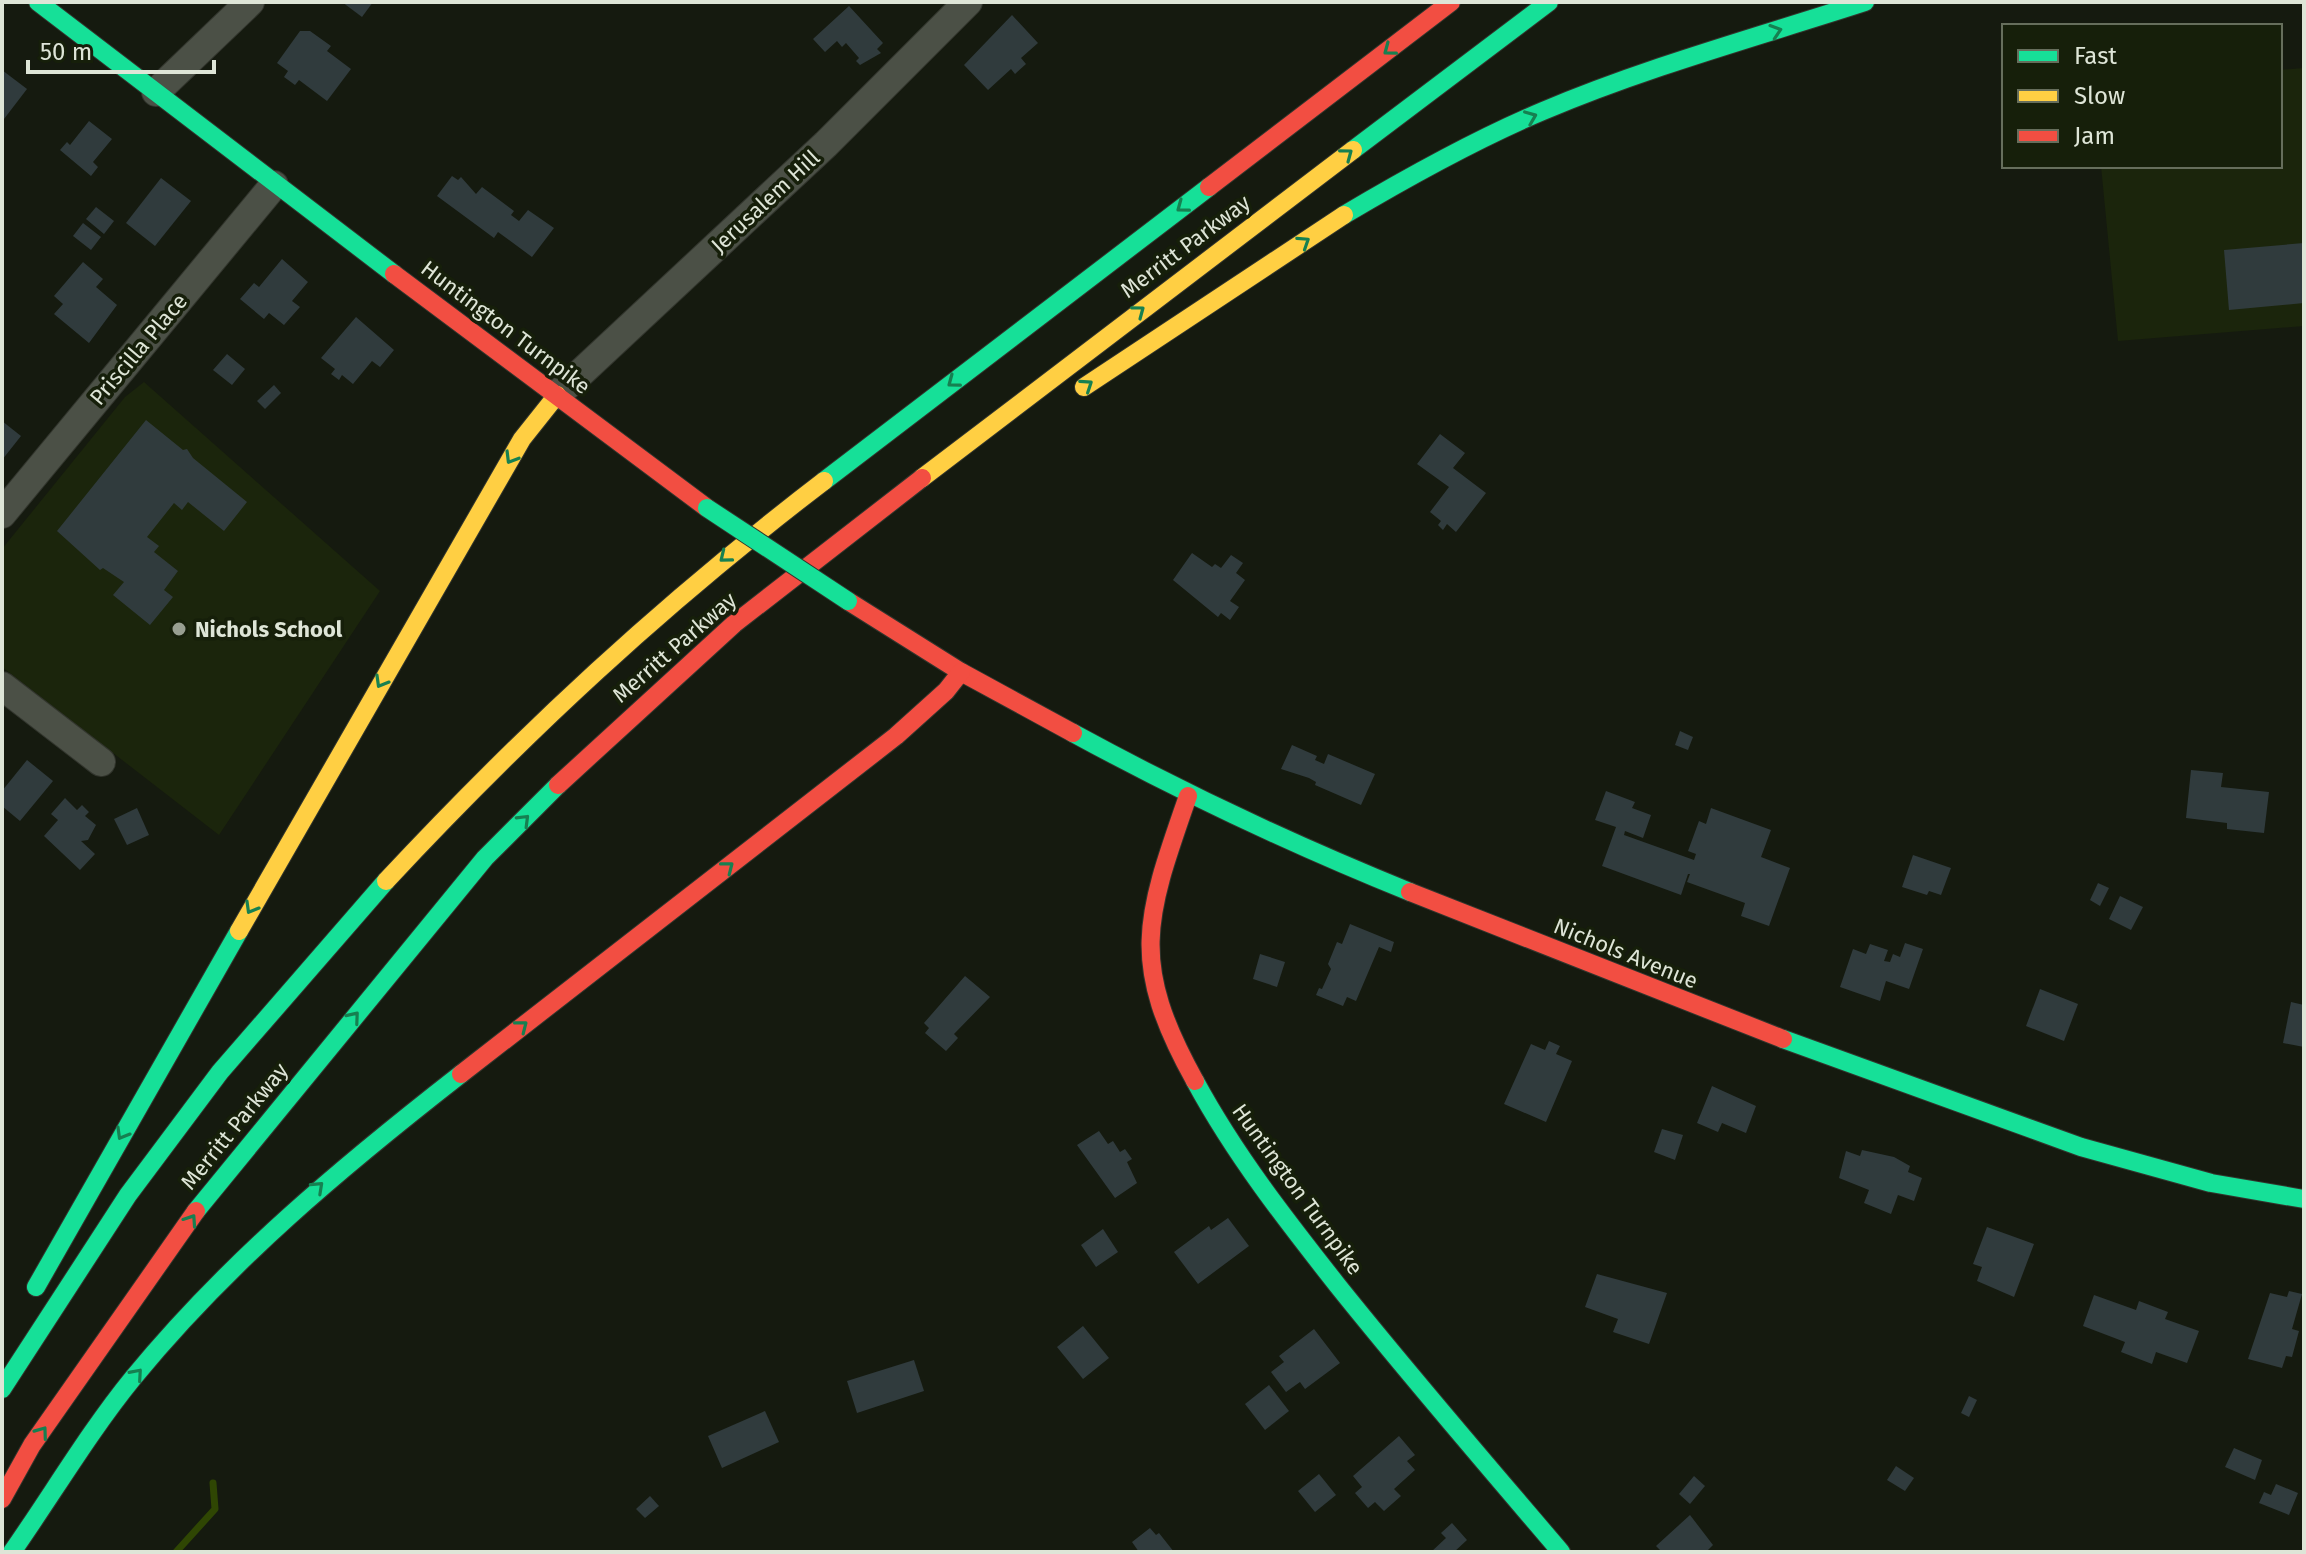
<svg xmlns="http://www.w3.org/2000/svg" width="2306" height="1554" font-family="'Fira Sans',sans-serif">
<rect width="100%" height="100%" fill="#151a0f"/>
<g fill="#1b250c">
<polygon points="2304,68 2304,326 2118,341 2101,166 2280,166 2280,70"/>
<polygon points="144,382 380,591 219,835 2,667 2,549 125,397"/>
</g>
<g fill="none" stroke-linecap="round" stroke-linejoin="round">
<polyline stroke="#2f4603" stroke-width="7" points="176,1552 215,1509 213,1483"/>
</g>
<g fill="#303b3d">
<polygon points="342,2 373,2 362,17"/>
<polygon points="849,6 883,43 877,49 881,53 860,65 856,61 859,58 846,43 842,47 837,41 825,52 813,39"/>
<polygon points="1012,15 1038,43 1021,58 1026,64 1015,74 1011,69 988,90 964,65"/>
<polygon points="300,31 310,31 331,46 327,51 351,69 327,101 299,80 295,85 284,77 288,71 277,63"/>
<polygon points="2,70 27,89 4,119 2,117"/>
<polygon points="89,121 112,139 93,162 98,167 91,176 60,150 67,142 70,145"/>
<polygon points="452,176 458,180 461,177 476,194 482,187 514,211 511,215 519,221 528,210 554,228 532,257 498,232 494,238 437,196"/>
<polygon points="161,178 191,201 155,246 126,223"/>
<polygon points="96,207 114,221 104,234 86,219"/>
<polygon points="83,223 101,237 91,250 73,236"/>
<polygon points="2304,243 2304,303 2229,310 2224,250"/>
<polygon points="282,259 308,282 292,301 300,307 284,325 269,313 264,319 240,299 254,283 259,287"/>
<polygon points="83,262 103,279 96,287 117,305 89,343 54,314 63,304 54,296"/>
<polygon points="356,317 394,350 380,367 372,361 353,384 342,375 339,380 331,374 335,369 321,358"/>
<polygon points="227,354 245,369 232,385 213,370"/>
<polygon points="274,385 281,393 265,409 257,401"/>
<polygon points="146,420 183,450 187,449 193,458 247,502 224,531 188,502 182,510 174,503 147,537 159,546 154,552 178,571 164,590 173,597 150,625 113,595 124,582 103,568 100,570 57,531"/>
<polygon points="2,421 21,436 2,460"/>
<polygon points="1440,434 1465,453 1453,468 1486,493 1456,532 1447,524 1443,530 1438,525 1441,521 1430,512 1449,487 1417,464"/>
<polygon points="1192,553 1212,567 1215,564 1221,568 1231,555 1243,563 1236,573 1245,580 1230,601 1239,607 1230,620 1221,613 1218,617 1173,580"/>
<polygon points="1680,731 1693,737 1688,750 1675,745"/>
<polygon points="1292,745 1317,756 1315,760 1324,764 1328,754 1375,774 1361,805 1315,785 1316,782 1309,778 1281,769"/>
<polygon points="27,760 53,781 20,821 2,806 2,791"/>
<polygon points="2191,770 2223,773 2221,787 2269,792 2264,833 2227,829 2227,823 2186,818"/>
<polygon points="1606,791 1635,802 1632,808 1651,815 1643,838 1625,831 1624,835 1694,860 1696,854 1688,851 1699,821 1706,824 1711,808 1771,830 1761,857 1790,868 1769,926 1741,916 1745,903 1687,882 1690,874 1688,874 1681,895 1602,866 1616,827 1595,820"/>
<polygon points="65,798 77,810 82,805 89,812 85,816 96,825 88,840 81,841 95,854 80,870 44,836 58,820 51,814"/>
<polygon points="137,808 149,835 127,845 114,819"/>
<polygon points="1913,855 1951,868 1941,895 1929,891 1927,895 1902,887"/>
<polygon points="2098,883 2109,888 2100,906 2090,900"/>
<polygon points="2120,896 2143,907 2131,930 2109,919"/>
<polygon points="1350,924 1394,942 1391,952 1379,947 1356,1001 1347,997 1343,1006 1316,995 1319,988 1322,989 1331,969 1328,964 1337,942 1342,944"/>
<polygon points="1905,943 1923,949 1909,989 1886,981 1880,1001 1840,987 1853,949 1866,954 1870,944 1888,950 1884,961 1890,962 1893,954 1900,957"/>
<polygon points="1260,954 1285,962 1277,987 1253,979"/>
<polygon points="965,976 990,997 954,1034 958,1038 946,1051 925,1033 929,1028 924,1023"/>
<polygon points="2040,989 2078,1004 2064,1041 2026,1026"/>
<polygon points="2291,1002 2304,1005 2304,1047 2283,1043"/>
<polygon points="1549,1041 1560,1046 1556,1054 1572,1061 1546,1122 1504,1104 1531,1044 1545,1050"/>
<polygon points="1712,1086 1756,1106 1746,1133 1722,1123 1718,1132 1697,1123"/>
<polygon points="1662,1129 1683,1135 1675,1160 1654,1152"/>
<polygon points="1099,1131 1108,1144 1113,1141 1120,1152 1125,1149 1132,1159 1127,1162 1137,1183 1115,1198 1077,1145"/>
<polygon points="1862,1150 1894,1157 1910,1166 1908,1172 1922,1178 1914,1201 1898,1195 1891,1214 1864,1203 1869,1190 1839,1178 1846,1151 1860,1156"/>
<polygon points="1228,1218 1249,1246 1198,1284 1174,1252 1209,1226 1211,1230"/>
<polygon points="1987,1227 2034,1244 2014,1297 1977,1281 1982,1267 1973,1264"/>
<polygon points="1103,1229 1118,1252 1096,1267 1081,1245"/>
<polygon points="1597,1274 1667,1293 1649,1344 1613,1332 1618,1319 1585,1307"/>
<polygon points="2289,1291 2302,1294 2292,1329 2299,1331 2292,1357 2286,1356 2282,1368 2248,1359 2270,1293 2287,1297"/>
<polygon points="2094,1295 2136,1310 2139,1301 2168,1312 2165,1319 2199,1331 2187,1363 2156,1352 2152,1364 2121,1352 2125,1342 2083,1326"/>
<polygon points="1083,1326 1109,1358 1083,1379 1057,1347"/>
<polygon points="1314,1329 1340,1363 1305,1389 1300,1382 1286,1392 1271,1372 1284,1362 1279,1356"/>
<polygon points="914,1360 924,1391 857,1413 847,1381"/>
<polygon points="1269,1385 1289,1411 1265,1430 1245,1404"/>
<polygon points="1969,1396 1977,1400 1969,1417 1961,1413"/>
<polygon points="765,1411 779,1442 722,1468 708,1436"/>
<polygon points="1399,1436 1415,1455 1407,1461 1415,1470 1394,1489 1401,1496 1384,1511 1375,1502 1368,1508 1355,1493 1362,1487 1353,1476"/>
<polygon points="2234,1448 2262,1460 2255,1480 2225,1467"/>
<polygon points="1896,1466 1914,1478 1905,1491 1887,1480"/>
<polygon points="1319,1474 1336,1495 1315,1512 1298,1491"/>
<polygon points="1694,1476 1705,1486 1690,1504 1679,1494"/>
<polygon points="2276,1484 2298,1493 2289,1515 2259,1503 2264,1492 2271,1495"/>
<polygon points="650,1496 659,1506 645,1518 636,1509"/>
<polygon points="1690,1515 1713,1545 1706,1552 1662,1552 1656,1546"/>
<polygon points="1452,1523 1467,1540 1454,1552 1431,1552 1446,1538 1441,1533"/>
<polygon points="1150,1528 1156,1535 1159,1533 1174,1552 1139,1552 1132,1542"/>
</g>
<g fill="none" stroke-linecap="round" stroke-linejoin="round">
<defs>
<g id="street">
<polyline points="156,92 250,2"/>
<polyline points="557,395 826,144 968,2"/>
<polyline points="2,514 274,185"/>
<polyline points="2,686 101,762"/>
</g>
<g id="fast">
<polyline points="38,2 394,274"/>
<polyline points="1353,150 1549,2"/>
<path d="M1344 215C1408 177 1474 140 1543 111 1647 67 1757 37 1865 2"/>
<polyline points="824,481 1209,187"/>
<path d="M1073 733C1183 793 1294 845 1410 892"/>
<polyline points="1783,1039 2081,1147 2211,1183 2304,1199"/>
<path d="M1195 1081C1235 1155 1286 1220 1338 1286 1410 1376 1486 1464 1561 1552"/>
<polyline points="196,1211 485,858 558,785"/>
<polyline points="36,1287 239,931"/>
<polyline points="2,1389 128,1195 220,1072 386,881"/>
<path d="M12 1552C52 1495 89 1432 133 1378 229 1261 343 1166 461 1074"/>
</g>
<g id="slow">
<polyline points="1084,387 1344,215"/>
<polyline points="922,478 1353,150"/>
<path d="M386 881C525 732 662 605 824 481"/>
<polyline points="239,931 522,439 557,395"/>
</g>
<g id="jam">
<polyline points="1209,187 1451,2"/>
<polyline points="394,274 707,508"/>
<polyline points="848,601 961,672 1073,733"/>
<polyline points="558,785 734,624 922,478"/>
<path d="M1188 796C1145 919 1129 962 1195 1081"/>
<polyline points="1410,892 1783,1039"/>
<polyline points="461,1074 896,736 946,691 961,672"/>
<polyline points="2,1499 32,1445 196,1211"/>
</g>
</defs>
<use href="#street" stroke="#32352d" stroke-width="30"/>
<use href="#fast" stroke="#32352d" stroke-width="20"/>
<use href="#slow" stroke="#32352d" stroke-width="20"/>
<use href="#jam" stroke="#32352d" stroke-width="20"/>
<use href="#street" stroke="#4b5046" stroke-width="28"/>
<use href="#fast" stroke="#16e098" stroke-width="18"/>
<use href="#slow" stroke="#ffcf43" stroke-width="18"/>
<use href="#jam" stroke="#f24e42" stroke-width="18"/>
<defs>
<polyline id="fast-bridge" points="707,508 848,601"/>
</defs>
<use href="#fast-bridge" stroke="#32352d" stroke-width="20" stroke-linecap="butt"/>
<use href="#fast-bridge" stroke="#16e098" stroke-width="18"/>
</g>
<defs><path id="oneway-chevron" d="M-2-3.5L2.5 0L-2 3.5" fill="none" stroke-width="1.6" stroke-linecap="round" stroke-linejoin="round" transform="scale(2)"/></defs>
<g stroke="#168051">
<use href="#oneway-chevron" transform="translate(1776 31) rotate(-18)"/>
<use href="#oneway-chevron" transform="translate(1389 50) rotate(143)"/>
<use href="#oneway-chevron" transform="translate(1531 117) rotate(-22)"/>
<use href="#oneway-chevron" transform="translate(1347 154) rotate(-37)"/>
<use href="#oneway-chevron" transform="translate(1182 207) rotate(143)"/>
<use href="#oneway-chevron" transform="translate(1304 242) rotate(-33)"/>
<use href="#oneway-chevron" transform="translate(1139 311) rotate(-37)"/>
<use href="#oneway-chevron" transform="translate(953 382) rotate(143)"/>
<use href="#oneway-chevron" transform="translate(1087 385) rotate(-34)"/>
<use href="#oneway-chevron" transform="translate(511 458) rotate(121)"/>
<use href="#oneway-chevron" transform="translate(725 557) rotate(141)"/>
<use href="#oneway-chevron" transform="translate(381 682) rotate(120)"/>
<use href="#oneway-chevron" transform="translate(524 820) rotate(-45)"/>
<use href="#oneway-chevron" transform="translate(728 867) rotate(-38)"/>
<use href="#oneway-chevron" transform="translate(251 908) rotate(120)"/>
<use href="#oneway-chevron" transform="translate(354 1017) rotate(-50)"/>
<use href="#oneway-chevron" transform="translate(522 1026) rotate(-38)"/>
<use href="#oneway-chevron" transform="translate(122 1134) rotate(120)"/>
<use href="#oneway-chevron" transform="translate(318 1187) rotate(-43)"/>
<use href="#oneway-chevron" transform="translate(191 1220) rotate(-56)"/>
<use href="#oneway-chevron" transform="translate(137 1374) rotate(-49)"/>
<use href="#oneway-chevron" transform="translate(42 1432) rotate(-54)"/>
</g>
<circle fill="#989e91" stroke="#161f0a" stroke-width="3" cx="179" cy="629" r="8"/>
<g text-anchor="middle" stroke-width="7" stroke-linejoin="round" paint-order="stroke">
<g font-size="22" fill="#dee5d7" stroke="#161f0a">
<text transform="translate(765 201) rotate(-43)" y="8">Jerusalem Hill</text>
<text transform="translate(1185 246) rotate(-37)" y="8">Merritt Parkway</text>
<text transform="translate(506 327) rotate(37)" y="8">Huntington Turnpike</text>
<text transform="translate(138 349) rotate(-50)" y="8">Priscilla Place</text>
<text transform="translate(674 647) rotate(-41)" y="8">Merritt Parkway</text>
<text transform="translate(1626 953) rotate(22)" y="8">Nichols Avenue</text>
<text transform="translate(234 1126) rotate(-51)" y="8">Merritt Parkway</text>
<text transform="translate(1298 1189) rotate(54)" y="8">Huntington Turnpike</text>
</g>
<g font-size="22" font-weight="bold" fill="#dee5d7" stroke="#161f0a" text-anchor="start">
<text x="195" y="637">Nichols School</text>
</g>
</g>
<rect width="2306" height="1554" fill="none" stroke="#dee5d7" stroke-width="8"/>
<rect x="2002" y="24" width="280" height="144" fill="#161f0a" stroke="#666e5c" stroke-width="2"/>
<rect x="2018" y="50" width="40" height="12" fill="#16e098" stroke="#666e5c" stroke-width="2"/>
<text x="2074" y="64" font-size="24" fill="#dee5d7">Fast</text>
<rect x="2018" y="90" width="40" height="12" fill="#ffcf43" stroke="#666e5c" stroke-width="2"/>
<text x="2074" y="104" font-size="24" fill="#dee5d7">Slow</text>
<rect x="2018" y="130" width="40" height="12" fill="#f24e42" stroke="#666e5c" stroke-width="2"/>
<text x="2074" y="144" font-size="24" fill="#dee5d7">Jam</text>
<path d="M28 60v12h186v-12" fill="none" stroke="#dee5d7" stroke-width="4"/>
<text x="40" y="60" font-size="24" fill="#dee5d7" stroke="#161f0a" stroke-width="6" paint-order="stroke">50 m</text>
</svg>
